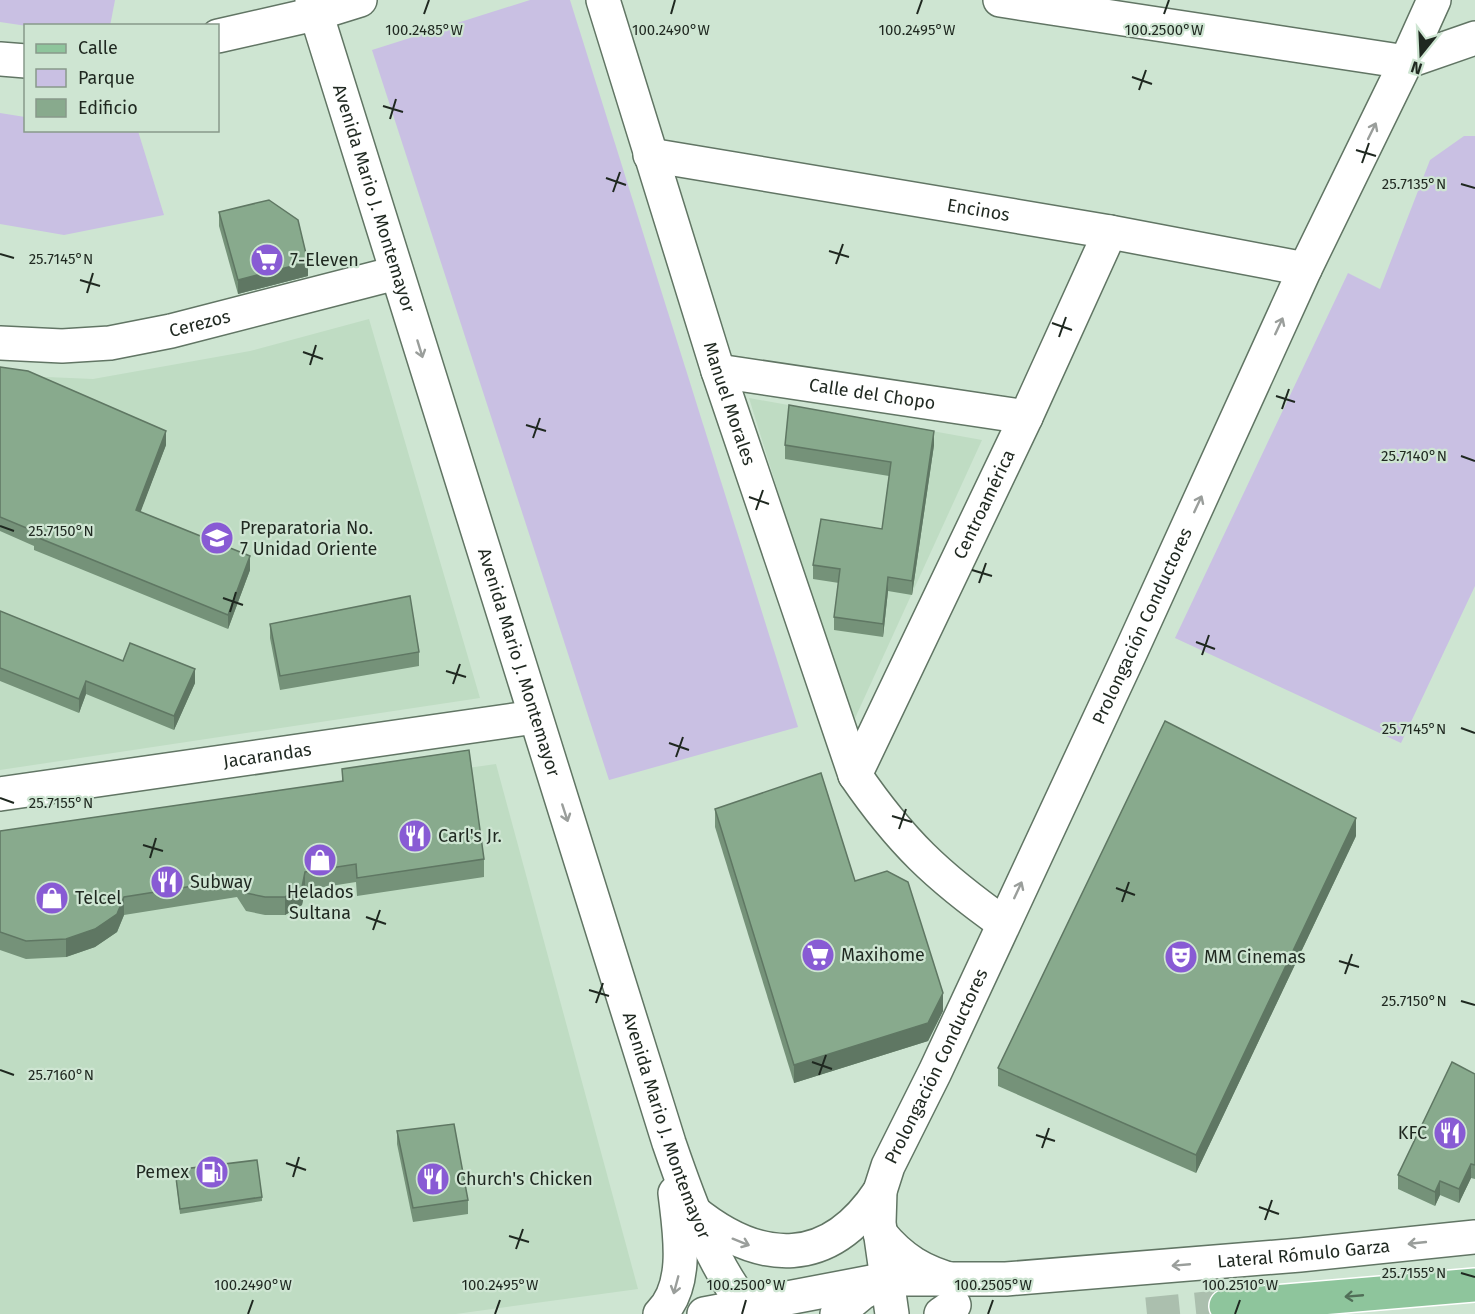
<svg xmlns="http://www.w3.org/2000/svg" width="1475" height="1314" font-family="'Fira Sans',sans-serif">
<rect width="100%" height="100%" fill="#cee5d2"/>
<g fill="#bfdcc3">
<polygon points="369,319 480,698 0,770 0,375 93,379 250,351"/>
<polygon points="749,398 982,440 851,727"/>
<polygon points="496,764 638,1289 456,1314 0,1314 0,834"/>
</g>
<g fill="#c9c0e3">
<polygon points="0,0 115,0 110,26 27,26 0,22"/>
<polygon points="530,0 570,0 798,727 609,780 372,50"/>
<polygon points="0,113 25,117 26,130 138,131 164,215 64,235 0,224"/>
<polygon points="1464,136 1475,136 1475,586 1401,743 1175,638 1348,273 1380,289 1430,160"/>
</g>
<g fill="none" stroke-linecap="round" stroke-linejoin="round">
<polyline stroke="#abbfae" stroke-width="33" stroke-dasharray="33 16" stroke-linecap="butt" points="1147,1314 1226,1306"/>
<defs>
<g id="minor">
<path id="s1" d="M603 0 718 371 855 775C901 842 937 876 1003 923"/>
<path id="s2" d="M650 155 1110 232 1305 269"/>
<path id="s3" d="M0 343 62 346 110 343 171 331 396 273"/>
<path id="s4" d="M718 371 1026 417"/>
<path id="s5" d="M855 775 1026 417 1110 232"/>
<path id="s6" d="M0 794 535 717"/>
</g>
<g id="tertiary">
<polyline points="218,36 315,14"/>
<polyline points="0,59 26,61"/>
<polyline points="1406,62 1475,38"/>
<polyline points="1406,62 1434,0"/>
<path id="s7" d="M704 1314 887 1279H1006L1300 1255 1475 1237"/>
</g>
<g id="secondary">
<path id="s8" d="M312 0 669 1143C690 1204 711 1263 751 1314"/>
<polyline points="315,14 360,0"/>
<path d="M693 1211C761 1266 829 1268 880 1191"/>
<path d="M880 1233C902 1260 923 1272 956 1281"/>
<path d="M660 1314C690 1285 679 1229 675 1193"/>
<polyline points="837,1314 862,1293 887,1279"/>
<path id="s9" d="M892 1314 879 1223 880 1191 888 1166 935 1072 1132 649 1305 269 1406 62 1000 0"/>
<polyline points="941,1314 954,1305"/>
</g>
<polyline id="primary" points="1226,1306 1475,1285"/>
</defs>
<use href="#minor" stroke="#617564" stroke-width="36"/>
<use href="#tertiary" stroke="#617564" stroke-width="36"/>
<use href="#secondary" stroke="#617564" stroke-width="36"/>
<use href="#primary" stroke="#fff" stroke-width="36"/>
<use href="#minor" stroke="#fff" stroke-width="33"/>
<use href="#tertiary" stroke="#fff" stroke-width="33"/>
<use href="#secondary" stroke="#fff" stroke-width="33"/>
<use href="#primary" stroke="#8ec59c" stroke-width="33"/>
</g>
<g fill="#759279">
<polygon points="219,212 308,276 238,294 219,226"/>
<polygon points="0,367 166,445 140,512 250,570 228,629 34,550 34,546 0,531"/>
<polygon points="785,445 934,445 912,595 888,591 883,637 834,630 834,617 839,583 813,579 813,565 882,529 889,476 785,459"/>
<polygon points="0,611 123,661 195,683 174,730 86,694 79,713 0,681"/>
<polygon points="270,624 419,652 419,666 280,690 270,638"/>
<polygon points="342,769 484,859 484,877 357,896 356,882 305,890 302,905 285,915 265,915 246,911 237,897 124,915 117,932 95,947 66,957 26,959 0,950 0,831 342,782"/>
<polygon points="715,809 855,881 943,1011 928,1041 794,1083 715,827"/>
<polygon points="1356,836 1196,1173 998,1086 998,1068"/>
<polygon points="1475,1074 1475,1179 1471,1178 1459,1203 1440,1195 1435,1206 1398,1189 1398,1175"/>
<polygon points="397,1131 468,1200 468,1214 413,1222 397,1144"/>
<polygon points="175,1170 262,1197 262,1201 180,1214"/>
</g>
<g fill="#5f7763">
<polygon points="308,262 308,276 238,294 238,280"/>
<polygon points="166,431 166,445 136,524 136,510"/>
<polygon points="934,431 934,445 912,595 912,581"/>
<polygon points="250,556 250,570 228,629 228,615"/>
<polygon points="888,577 888,591 883,637 883,624"/>
<polygon points="195,669 195,683 174,730 174,716"/>
<polygon points="86,681 86,694 79,713 79,699"/>
<polygon points="1356,818 1356,836 1196,1173 1196,1155"/>
<polygon points="305,872 305,890 302,905 285,915 285,897"/>
<polygon points="124,897 124,915 117,932 95,947 66,957 66,939"/>
<polygon points="943,993 943,1011 928,1041 794,1083 794,1065"/>
<polygon points="1471,1164 1471,1178 1459,1203 1459,1189"/>
<polygon points="1440,1181 1440,1195 1435,1206 1435,1192"/>
</g>
<g fill="#88aa8d" stroke="#5f7763" stroke-width="1.5">
<polygon points="269,200 298,220 308,262 238,280 219,212"/>
<polygon points="0,367 28,371 166,431 136,510 250,556 228,615 34,536 36,532 0,517"/>
<polygon points="789,405 934,431 912,581 888,577 883,624 834,617 840,569 813,565 821,519 882,529 891,462 785,445"/>
<polygon points="410,596 419,652 280,676 270,624"/>
<polygon points="0,611 123,661 130,643 195,669 174,716 86,681 79,699 0,668"/>
<polygon points="1165,721 1356,818 1196,1155 998,1068"/>
<polygon points="469,750 484,859 357,878 356,864 305,872 302,887 285,897 265,897 246,893 237,879 124,897 117,914 95,929 66,939 26,941 0,932 0,831 343,781 342,769"/>
<polygon points="821,773 855,881 887,871 908,882 943,993 928,1023 794,1065 715,809"/>
<polygon points="1452,1062 1475,1074 1475,1165 1471,1164 1459,1189 1440,1181 1435,1192 1398,1175"/>
<polygon points="454,1124 468,1200 413,1208 397,1131"/>
<polygon points="257,1160 262,1197 180,1209 175,1170"/>
</g>
<defs><path id="oneway-shaft" d="M-6 0H5M1.5-3L5.5 0L1.5 3" fill="none" stroke-width="1.6" stroke-linecap="round" stroke-linejoin="round" transform="scale(1.5)"/></defs>
<g stroke="#9a9e9b">
<use href="#oneway-shaft" transform="translate(1372 131) rotate(-64)"/>
<use href="#oneway-shaft" transform="translate(1279 326) rotate(-65)"/>
<use href="#oneway-shaft" transform="translate(420 349) rotate(73)"/>
<use href="#oneway-shaft" transform="translate(1198 504) rotate(-65)"/>
<use href="#oneway-shaft" transform="translate(565 813) rotate(72)"/>
<use href="#oneway-shaft" transform="translate(1018 890) rotate(-65)"/>
<use href="#oneway-shaft" transform="translate(741 1242) rotate(22)"/>
<use href="#oneway-shaft" transform="translate(1417 1243) rotate(174)"/>
<use href="#oneway-shaft" transform="translate(1181 1265) rotate(175)"/>
<use href="#oneway-shaft" transform="translate(676 1285) rotate(105)"/>
</g>
<use stroke="#516f58" href="#oneway-shaft" transform="translate(1354 1296) rotate(175)"/>
<path fill="none" stroke="#1f2820" stroke-width="2" d="M424 14 429 0M671 14 675 0M917 14 922 0M1164 14 1169 0M1132 77 1152 84M1139 90 1146 70M383 106 403 112M390 119 396 99M1356 150 1376 156M1362 163 1369 143M606 178 626 185M1461 184 1475 188M613 192 620 172M829 251 849 257M0 254 14 258M836 264 843 244M80 280 100 286M87 293 93 273M1052 323 1072 330M1059 337 1066 317M303 352 323 359M310 365 316 345M1276 396 1295 402M1282 409 1289 389M526 425 546 431M533 438 540 418M1461 456 1475 461M749 497 769 504M756 510 763 490M0 526 14 531M972 570 992 576M979 583 986 563M223 598 243 605M230 612 236 592M1196 642 1215 649M1202 655 1209 635M446 671 466 677M453 684 460 664M1461 728 1475 733M669 743 689 750M676 757 683 737M0 798 14 803M892 816 912 822M899 829 906 809M143 845 163 851M150 858 156 838M1116 888 1135 895M1122 902 1129 882M366 917 386 924M373 930 380 910M1339 961 1359 967M1345 974 1352 954M589 990 609 996M1461 1001 1475 1005M596 1003 603 983M812 1062 832 1069M0 1070 14 1075M819 1075 826 1055M1036 1135 1055 1141M1042 1148 1049 1128M286 1163 306 1170M293 1177 299 1157M1259 1207 1279 1214M1265 1220 1272 1200M509 1236 529 1242M516 1249 523 1229M1461 1273 1475 1277M248 1314 253 1300M495 1314 500 1300M742 1314 746 1300M988 1314 993 1300M1235 1314 1240 1300"/>
<defs>
<symbol id="supermarket-disc" viewBox="-11 -11 22 22"><circle r="9.5" fill="#885bd4" stroke="#cee5d2"/><path d="M-6-5.5h2.5l.6 2H6L4.5 2H-2.5L-4.4-4H-6ZM-1.5 3.2a1.3 1.3 0 1 0 .1 0ZM3 3.2a1.3 1.3 0 1 0 .1 0Z" fill="#fff"/></symbol>
<symbol id="school-disc" viewBox="-11 -11 22 22"><circle r="9.5" fill="#885bd4" stroke="#cee5d2"/><path d="M0-5L7-2L0 1L-7-2ZM-4 1L0 2.5L4 1V4Q0 6-4 4Z" fill="#fff"/></symbol>
<symbol id="restaurant-disc" viewBox="-11 -11 22 22"><circle r="9.5" fill="#885bd4" stroke="#cee5d2"/><path d="M-5-6h1v4h1v-4h1v4h1v-4h1v5L-1.5 .5V6h-2V.5L-5-1ZM5-6V6H3V1.5H1.5Q1.5-4 5-6Z" fill="#fff"/></symbol>
<symbol id="shop-disc" viewBox="-11 -11 22 22"><circle r="9.5" fill="#885bd4" stroke="#cee5d2"/><path d="M-5-2.5h2.3a2.7 3.5 0 0 1 5.4 0H5L5.5 6h-11ZM-1.5-2.5h3a1.5 2.3 0 0 0-3 0Z" fill="#fff"/></symbol>
<symbol id="theatre-disc" viewBox="-11 -11 22 22"><circle r="9.5" fill="#885bd4" stroke="#cee5d2"/><path d="M-5-5.5Q0-4 5-5.5V0Q5 5 0 6Q-5 5-5 0ZM-3.3-2.5H-1v1.5H-3.3ZM1-2.5H3.3v1.5H1ZM-2.8 1Q0 5.5 2.8 1Z" fill="#fff"/></symbol>
<symbol id="fuel-disc" viewBox="-11 -11 22 22"><circle r="9.5" fill="#885bd4" stroke="#cee5d2"/><path d="M-5.5-6h7V0h2V4h1.3V-2.5L3-4.5l.8-.8L6-3V5H2.5V1h-1V6h-7ZM-4.2-4.7v3.2H.2V-4.7Z" fill="#fff"/></symbol>
</defs>
<g fill-rule="evenodd">
<use href="#supermarket-disc" x="248" y="241" width="38" height="38"/>
<use href="#school-disc" x="198" y="519" width="38" height="38"/>
<use href="#restaurant-disc" x="396" y="817" width="38" height="38"/>
<use href="#shop-disc" x="301" y="841" width="38" height="38"/>
<use href="#restaurant-disc" x="148" y="863" width="38" height="38"/>
<use href="#shop-disc" x="33" y="879" width="38" height="38"/>
<use href="#supermarket-disc" x="799" y="936" width="38" height="38"/>
<use href="#theatre-disc" x="1162" y="938" width="38" height="38"/>
<use href="#restaurant-disc" x="1431" y="1114" width="38" height="38"/>
<use href="#fuel-disc" x="193" y="1153" width="38" height="38"/>
<use href="#restaurant-disc" x="414" y="1160" width="38" height="38"/>
</g>
<g text-anchor="middle" stroke-width="4.5" stroke-linejoin="round" paint-order="stroke">
<g font-size="18" fill="#1f2820" stroke="#cee5d2">
<text dy="6" stroke="none"><textPath href="#s8" startOffset="208">Avenida Mario J. Montemayor</textPath></text>
<text dy="6" stroke="none"><textPath href="#s2" startOffset="333">Encinos</textPath></text>
<text dy="6" stroke="none"><textPath href="#s3" startOffset="202">Cerezos</textPath></text>
<text dy="6" stroke="none"><textPath href="#s4" startOffset="156">Calle del Chopo</textPath></text>
<text dy="6" stroke="none"><textPath href="#s1" startOffset="423">Manuel Morales</textPath></text>
<text dy="6" stroke="none"><textPath href="#s5" startOffset="300">Centroamérica</textPath></text>
<text dy="6" stroke="none"><textPath href="#s9" startOffset="747">Prolongación Conductores</textPath></text>
<text dy="6" stroke="none"><textPath href="#s8" startOffset="694">Avenida Mario J. Montemayor</textPath></text>
<text dy="6" stroke="none"><textPath href="#s6" startOffset="270">Jacarandas</textPath></text>
<text dy="6" stroke="none"><textPath href="#s9" startOffset="261">Prolongación Conductores</textPath></text>
<text dy="6" stroke="none"><textPath href="#s8" startOffset="1180">Avenida Mario J. Montemayor</textPath></text>
<text dy="6" stroke="none"><textPath href="#s7" startOffset="604">Lateral Rómulo Garza</textPath></text>
</g>
<g font-size="18" fill="#1f2820" stroke="#cee5d2" text-anchor="start">
<text x="290" y="266">7-Eleven</text>
<text x="240" y="534">Preparatoria No.<tspan x="240" dy="21">7 Unidad Oriente</tspan></text>
<text x="438" y="842">Carl's Jr.</text>
<text x="190" y="888">Subway</text>
<text x="320" y="898" text-anchor="middle">Helados<tspan x="320" dy="21">Sultana</tspan></text>
<text x="75" y="904">Telcel</text>
<text x="841" y="961">Maxihome</text>
<text x="1204" y="963">MM Cinemas</text>
<text x="1427" y="1139" text-anchor="end">KFC</text>
<text x="189" y="1178" text-anchor="end">Pemex</text>
<text x="456" y="1185">Church's Chicken</text>
</g>
</g>
<g font-size="15" text-anchor="middle" fill="#1f2820" stroke="#cee5d2" stroke-width="4.5" stroke-linejoin="round" paint-order="stroke">
<text x="424" y="35">100.2485°W</text>
<text x="671" y="35">100.2490°W</text>
<text x="917" y="35">100.2495°W</text>
<text x="1164" y="35">100.2500°W</text>
<text x="1414" y="189">25.7135°N</text>
<text x="61" y="264">25.7145°N</text>
<text x="1414" y="461">25.7140°N</text>
<text x="61" y="536">25.7150°N</text>
<text x="1414" y="734">25.7145°N</text>
<text x="61" y="808">25.7155°N</text>
<text x="1414" y="1006">25.7150°N</text>
<text x="61" y="1080">25.7160°N</text>
<text x="1414" y="1278">25.7155°N</text>
<text x="253" y="1290">100.2490°W</text>
<text x="500" y="1290">100.2495°W</text>
<text x="746" y="1290">100.2500°W</text>
<text x="993" y="1290">100.2505°W</text>
<text x="1240" y="1290">100.2510°W</text>
</g>
<rect x="24" y="24" width="195" height="108" fill="#cee5d2" stroke="#88998b" stroke-width="1.5"/>
<rect x="36" y="44" width="30" height="9" fill="#8ec59c" stroke="#88998b" stroke-width="1.5"/>
<text x="78" y="54" font-size="18" fill="#1f2820">Calle</text>
<rect x="36" y="69" width="30" height="18" fill="#c9c0e3" stroke="#88998b" stroke-width="1.5"/>
<text x="78" y="84" font-size="18" fill="#1f2820">Parque</text>
<rect x="36" y="99" width="30" height="18" fill="#88aa8d" stroke="#88998b" stroke-width="1.5"/>
<text x="78" y="114" font-size="18" fill="#1f2820">Edificio</text>
<g transform="translate(1421 54) rotate(198)" stroke="#cee5d2" stroke-width="4.5" paint-order="stroke">
<path d="M0-4.5L10 22L0 15L-10 22Z" fill="#1f2820"/>
<text y="-9" font-size="16" font-weight="bold" text-anchor="middle" fill="#1f2820">N</text>
</g>
</svg>
